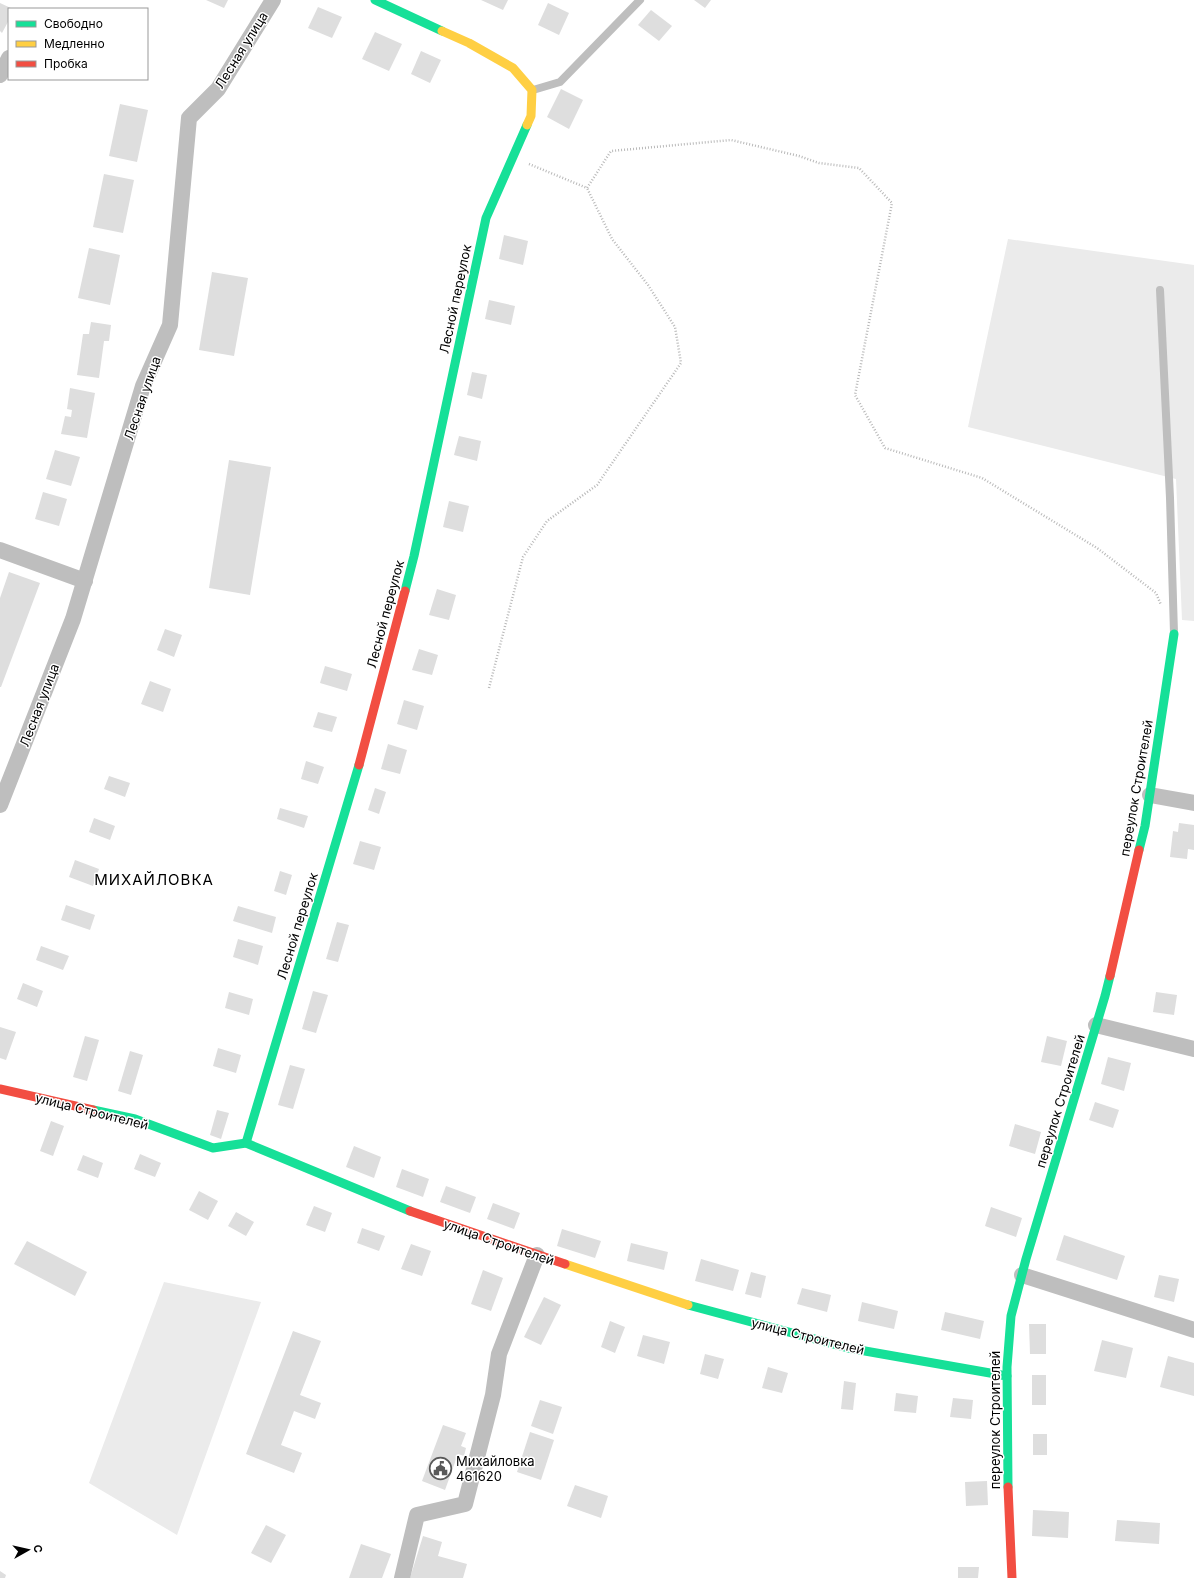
<svg xmlns="http://www.w3.org/2000/svg" width="1194" height="1578" font-family="Inter,sans-serif">
<rect width="100%" height="100%" fill="#fff"/>
<g fill="#ebebeb">
<polygon points="1008,239 1194,265 1194,621 1182,620 1176,479 968,427"/>
<polygon points="164,1282 261,1302 177,1535 89,1483"/>
</g>
<g fill="#dedede">
<polygon points="206,0 228,0 224,8"/>
<polygon points="481,0 508,0 503,10"/>
<polygon points="694,0 711,0 705,8"/>
<polygon points="0,3 13,9 9,9 9,20 2,33 0,31"/>
<polygon points="548,3 569,13 559,35 538,25"/>
<polygon points="318,7 342,17 332,38 308,28"/>
<polygon points="651,10 672,26 659,41 638,25"/>
<polygon points="375,32 402,44 389,71 362,59"/>
<polygon points="421,51 441,60 430,83 411,74"/>
<polygon points="561,89 583,100 569,129 547,117"/>
<polygon points="120,104 148,110 137,162 109,156"/>
<polygon points="104,174 134,180 123,233 93,227"/>
<polygon points="504,235 528,241 523,265 499,259"/>
<polygon points="89,248 120,255 110,305 78,298"/>
<polygon points="212,272 248,278 234,356 199,350"/>
<polygon points="489,300 515,306 511,325 485,319"/>
<polygon points="91,322 111,325 109,341 104,341 99,378 77,375 83,334 89,334"/>
<polygon points="472,372 487,375 482,399 467,395"/>
<polygon points="70,388 95,393 87,438 61,434 65,416 71,417 72,410 67,409"/>
<polygon points="459,436 481,441 477,461 454,455"/>
<polygon points="55,450 80,457 71,486 46,479"/>
<polygon points="229,460 271,467 250,595 209,588"/>
<polygon points="43,492 67,499 59,526 35,519"/>
<polygon points="449,501 469,506 463,532 443,527"/>
<polygon points="9,572 40,583 1,687 0,687 0,598"/>
<polygon points="437,589 456,595 449,620 429,615"/>
<polygon points="165,629 182,635 174,657 157,650"/>
<polygon points="419,649 438,655 432,675 412,670"/>
<polygon points="325,666 352,674 347,691 320,683"/>
<polygon points="150,681 171,689 163,712 141,704"/>
<polygon points="404,700 424,706 417,730 397,724"/>
<polygon points="318,712 337,717 332,732 313,727"/>
<polygon points="388,744 407,750 400,774 381,769"/>
<polygon points="306,761 324,767 318,784 301,779"/>
<polygon points="109,776 130,783 125,797 104,789"/>
<polygon points="375,788 386,792 379,814 368,810"/>
<polygon points="280,808 308,816 304,828 277,819"/>
<polygon points="94,818 115,826 110,840 89,832"/>
<polygon points="1179,823 1194,825 1194,850 1188,849 1187,859 1170,857 1173,831 1178,832"/>
<polygon points="360,841 381,847 374,870 353,864"/>
<polygon points="75,860 99,869 93,886 69,877"/>
<polygon points="280,871 292,875 286,895 274,891"/>
<polygon points="66,905 95,915 90,930 61,920"/>
<polygon points="238,906 276,917 272,933 233,921"/>
<polygon points="337,922 349,925 338,962 326,959"/>
<polygon points="238,939 263,946 258,965 233,957"/>
<polygon points="41,946 69,956 63,970 36,960"/>
<polygon points="23,983 43,991 37,1007 17,999"/>
<polygon points="313,991 328,995 316,1033 302,1029"/>
<polygon points="229,992 253,999 249,1015 225,1008"/>
<polygon points="1156,992 1177,995 1174,1015 1153,1012"/>
<polygon points="0,1027 16,1032 6,1060 0,1058"/>
<polygon points="85,1036 99,1040 87,1081 73,1077"/>
<polygon points="1047,1036 1067,1041 1061,1066 1041,1062"/>
<polygon points="218,1048 241,1055 236,1073 213,1066"/>
<polygon points="130,1051 143,1055 131,1095 118,1091"/>
<polygon points="1108,1057 1131,1063 1124,1091 1101,1084"/>
<polygon points="290,1065 305,1069 293,1109 278,1105"/>
<polygon points="1095,1102 1119,1110 1113,1128 1089,1120"/>
<polygon points="217,1110 229,1113 221,1139 210,1135"/>
<polygon points="51,1121 64,1126 53,1156 40,1151"/>
<polygon points="1015,1124 1041,1132 1035,1154 1009,1146"/>
<polygon points="354,1146 381,1157 374,1178 346,1167"/>
<polygon points="140,1154 161,1163 155,1177 134,1169"/>
<polygon points="83,1155 103,1163 98,1178 77,1170"/>
<polygon points="402,1169 429,1179 423,1197 396,1187"/>
<polygon points="446,1186 476,1197 470,1213 440,1202"/>
<polygon points="199,1191 218,1201 208,1220 189,1210"/>
<polygon points="493,1203 520,1213 514,1229 487,1219"/>
<polygon points="314,1206 332,1213 325,1232 306,1225"/>
<polygon points="991,1207 1022,1218 1016,1237 985,1226"/>
<polygon points="236,1212 254,1222 246,1236 228,1226"/>
<polygon points="362,1228 385,1236 379,1251 357,1243"/>
<polygon points="562,1229 601,1241 595,1258 557,1246"/>
<polygon points="1064,1235 1125,1256 1117,1280 1056,1260"/>
<polygon points="27,1241 87,1272 75,1296 14,1264"/>
<polygon points="631,1243 668,1252 664,1270 627,1261"/>
<polygon points="411,1244 431,1251 422,1276 401,1269"/>
<polygon points="701,1259 739,1270 733,1291 695,1281"/>
<polygon points="483,1270 503,1278 491,1311 471,1304"/>
<polygon points="751,1272 766,1276 761,1298 745,1294"/>
<polygon points="1159,1275 1179,1279 1174,1302 1154,1297"/>
<polygon points="802,1288 831,1295 827,1312 797,1304"/>
<polygon points="544,1297 561,1305 541,1345 524,1337"/>
<polygon points="862,1302 898,1311 894,1329 858,1321"/>
<polygon points="945,1312 984,1321 980,1339 941,1330"/>
<polygon points="610,1321 625,1327 615,1353 601,1347"/>
<polygon points="1029,1324 1046,1324 1046,1354 1030,1354"/>
<polygon points="293,1331 321,1341 300,1395 321,1403 315,1419 294,1411 281,1445 302,1453 294,1473 246,1454"/>
<polygon points="643,1335 670,1342 664,1364 637,1356"/>
<polygon points="1102,1340 1133,1348 1126,1378 1094,1371"/>
<polygon points="705,1354 724,1359 718,1379 700,1374"/>
<polygon points="1168,1356 1194,1363 1194,1396 1160,1387"/>
<polygon points="768,1367 788,1373 782,1393 762,1388"/>
<rect x="1032" y="1375" width="14" height="30"/>
<polygon points="844,1381 856,1383 853,1410 841,1409"/>
<polygon points="896,1393 918,1396 916,1413 894,1411"/>
<polygon points="953,1398 973,1400 971,1419 950,1417"/>
<polygon points="540,1400 562,1407 553,1434 531,1426"/>
<polygon points="443,1425 466,1433 461,1446 466,1448 464,1456 458,1454 445,1490 422,1481"/>
<polygon points="530,1432 554,1440 541,1480 517,1472"/>
<rect x="1033" y="1434" width="14" height="21"/>
<polygon points="987,1481 988,1505 966,1506 965,1482"/>
<polygon points="575,1485 608,1496 601,1518 567,1506"/>
<polygon points="1033,1510 1069,1512 1068,1538 1032,1536"/>
<polygon points="1117,1520 1160,1523 1159,1544 1115,1541"/>
<polygon points="266,1525 286,1535 271,1563 251,1553"/>
<polygon points="423,1536 442,1542 438,1556 467,1564 463,1578 410,1578"/>
<polygon points="361,1544 391,1554 382,1578 349,1578"/>
<polygon points="958,1567 979,1567 978,1578 958,1578"/>
<polygon points="0,1571 6,1575 5,1578 0,1578"/>
</g>
<g fill="none" stroke-linecap="round" stroke-linejoin="round">
<g stroke="#b9b9b9" stroke-width="2.5" stroke-dasharray="1 2" stroke-linecap="butt">
<polyline points="529,164 587,188 611,151 731,140 799,156 819,163 859,168 892,203 855,395 885,448 982,478 1097,548 1156,593 1161,605"/>
<polyline points="489,688 523,557 547,521 597,485 681,363 675,327 648,285 612,239 587,188"/>
</g>
<g stroke="#bebebe" stroke-width="8">
<polyline points="533,90 560,82 640,0"/>
<polyline points="1160,290 1170,498 1174,633"/>
</g>
<g stroke="#bebebe" stroke-width="16">
<polyline points="0,75 9,58"/>
<polyline points="0,550 85,581"/>
<polyline points="1150,795 1194,803"/>
<polyline points="0,805 73,619 143,386 170,325 189,118 218,89 273,0"/>
<polyline points="1096,1025 1194,1049"/>
<polyline points="1022,1275 1194,1330"/>
<polyline points="402,1578 417,1515 465,1504 493,1395 499,1354 537,1255"/>
</g>
<g stroke="#16e098" stroke-width="9">
<polyline points="375,0 442,31"/>
<polyline points="405,591 414,556 486,218 527,125"/>
<polyline points="1139,850 1145,826 1174,634"/>
<polyline points="93,1110 135,1119 213,1148 246,1143 410,1211"/>
<polyline points="246,1143 359,765"/>
<polyline points="688,1305 848,1348 1007,1376"/>
<polyline points="1008,1487 1007,1367 1011,1316 1026,1259 1105,996 1110,976"/>
</g>
<g stroke="#ffcf43" stroke-width="9">
<polyline points="442,31 469,43 513,68 532,90 531,116 527,125"/>
<polyline points="565,1264 688,1305"/>
</g>
<g stroke="#f24e42" stroke-width="9">
<polyline points="359,765 405,591"/>
<polyline points="1110,976 1139,850"/>
<polyline points="0,1089 93,1110"/>
<polyline points="410,1211 565,1264"/>
<polyline points="1008,1487 1012,1578"/>
</g>
</g>
<defs>
<symbol id="civic-ring" viewBox="-11 -11 22 22"><circle r="9.5" fill="#fff" stroke="#595959" stroke-width="1.5"/><path d="M-.6-6.5H3V-4.5H.6V-3L4-1V1h2V6H-6V1h2V-1L-.6-3ZM-1.2 2.5V6h2.4V2.5Z" fill="#595959"/></symbol>
</defs>
<g fill-rule="evenodd">
<use href="#civic-ring" x="428" y="1456" width="25" height="25"/>
</g>
<g text-anchor="middle" stroke-width="3" stroke-linejoin="round" paint-order="stroke">
<g font-size="13" fill="#000" stroke="#fff">
<text transform="translate(241 50) rotate(-58)" y="5">Лесная улица</text>
<text transform="translate(455 299) rotate(-78)" y="5">Лесной переулок</text>
<text transform="translate(142 398) rotate(-71)" y="5">Лесная улица</text>
<text transform="translate(385 614) rotate(-75)" y="5">Лесной переулок</text>
<text transform="translate(39 705) rotate(-69)" y="5">Лесная улица</text>
<text transform="translate(1136 788) rotate(-80)" y="5">переулок Строителей</text>
<text transform="translate(297 926) rotate(-73)" y="5">Лесной переулок</text>
<text transform="translate(1060 1101) rotate(-73)" y="5">переулок Строителей</text>
<text transform="translate(92 1111) rotate(14)" y="5">улица Строителей</text>
<text transform="translate(499 1242) rotate(19)" y="5">улица Строителей</text>
<text transform="translate(808 1336) rotate(14)" y="5">улица Строителей</text>
<text transform="translate(995 1420) rotate(-90)" y="5">переулок Строителей</text>
</g>
<g font-size="13" fill="#000" stroke="#fff" text-anchor="start">
<text x="456" y="1466">Михайловка<tspan x="456" dy="15">461620</tspan></text>
</g>
<g font-size="15" letter-spacing="1" fill="#000" stroke="#fff">
<text x="154" y="885">МИХАЙЛОВКА</text>
</g>
</g>
<rect x="8" y="8" width="140" height="72" fill="#ffffff" stroke="#999999"/>
<rect x="16" y="21" width="20" height="6" fill="#16e098" stroke="#999999"/>
<text x="44" y="28" font-size="12" fill="#000000">Свободно</text>
<rect x="16" y="41" width="20" height="6" fill="#ffcf43" stroke="#999999"/>
<text x="44" y="48" font-size="12" fill="#000000">Медленно</text>
<rect x="16" y="61" width="20" height="6" fill="#f24e42" stroke="#999999"/>
<text x="44" y="68" font-size="12" fill="#000000">Пробка</text>
<g transform="translate(28 1550) rotate(82)" stroke="#ffffff" stroke-width="3" paint-order="stroke">
<path d="M0-3L7 15L0 10L-7 15Z" fill="#000000"/>
<text y="-6" font-size="11" font-weight="bold" text-anchor="middle" fill="#000000">С</text>
</g>
</svg>
